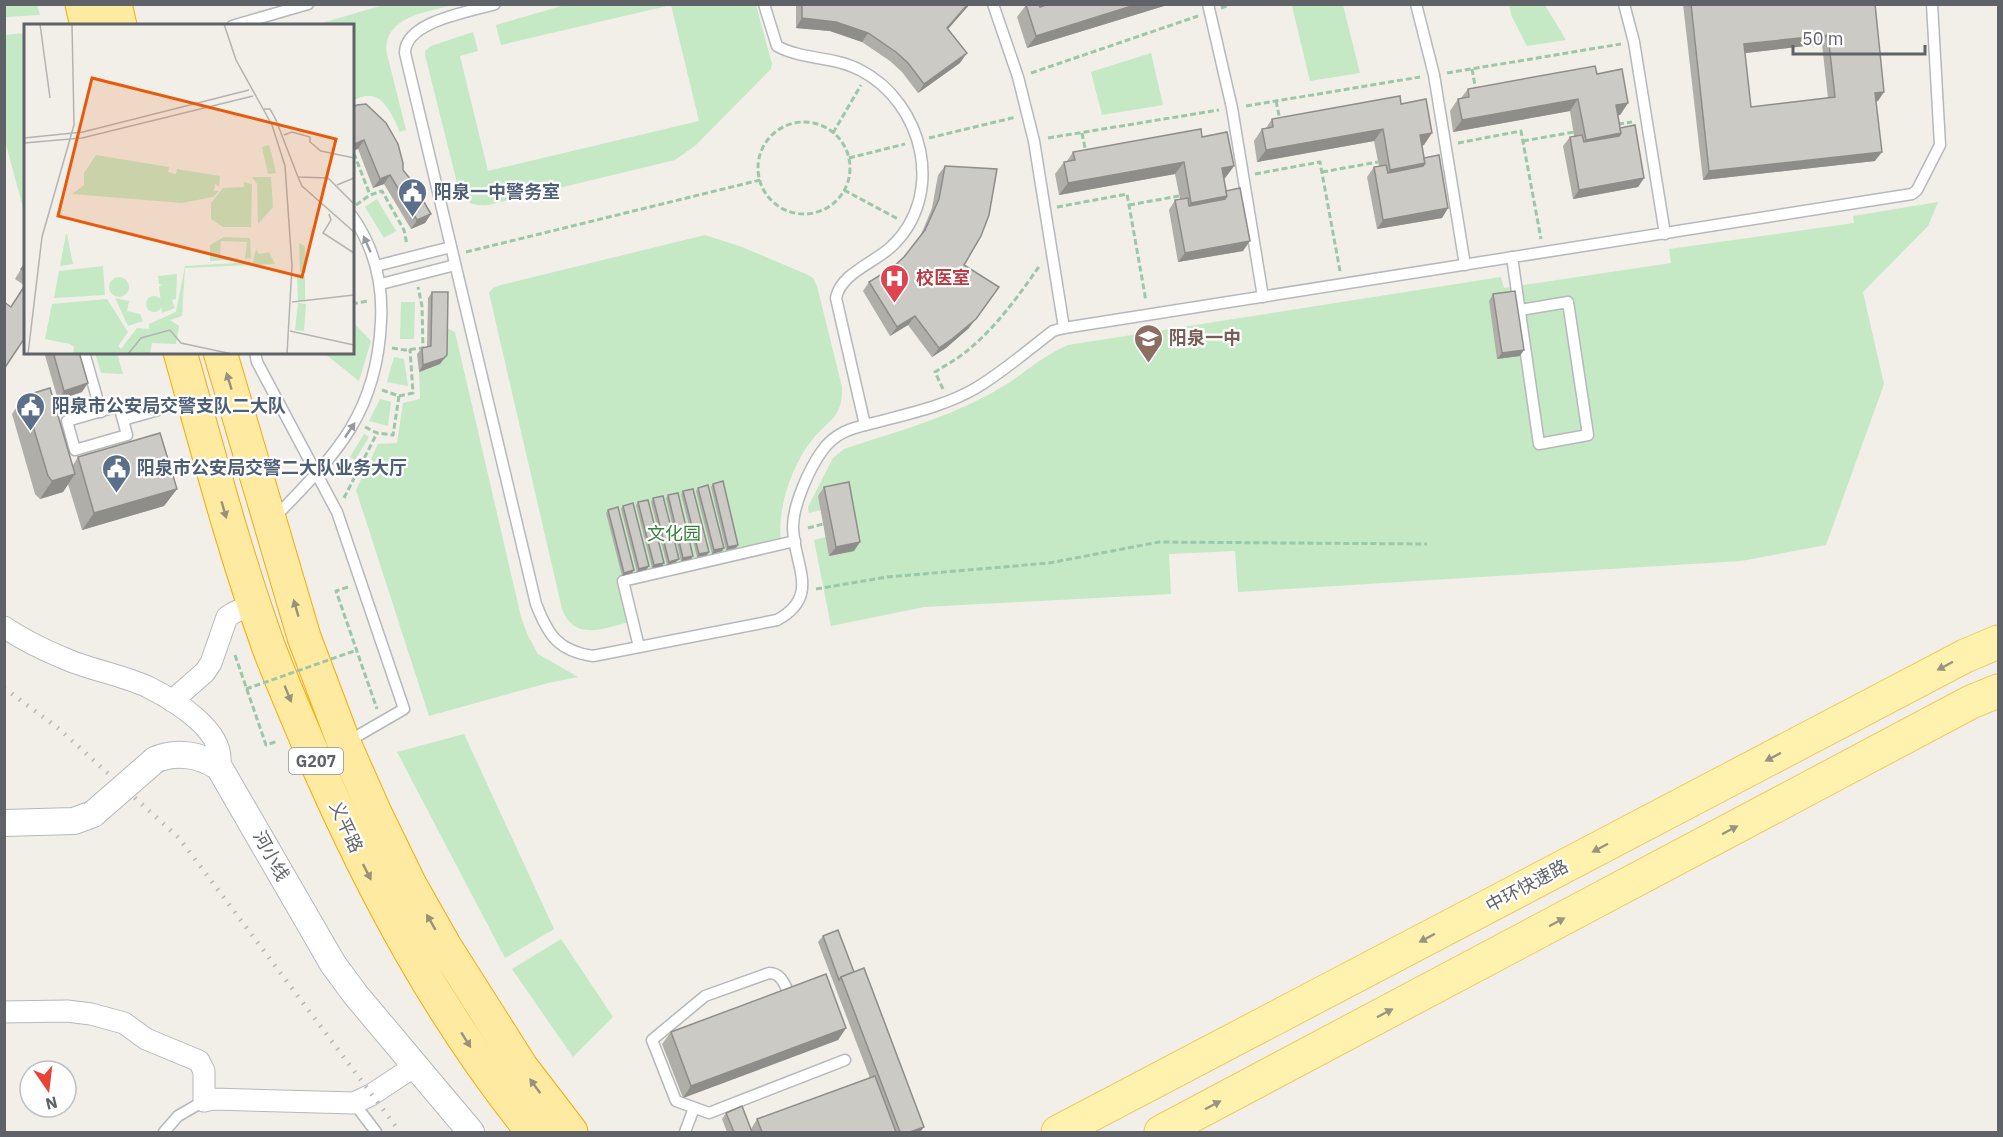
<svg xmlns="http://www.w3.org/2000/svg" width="2003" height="1137" font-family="'IBM Plex Sans','Noto Sans SC',sans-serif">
<rect width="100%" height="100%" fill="#f1efe8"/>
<g fill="#c5e8c5">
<polygon points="5,4 37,5 40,15 5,17"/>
<path d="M387 4 453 5C426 12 382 17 387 54L406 130 400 132C391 112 380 84 353 101L352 26 315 25Z"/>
<polygon points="1296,4 1343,5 1360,73 1310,81 1292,6"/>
<path d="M565 5H756L772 64 771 69 696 145 675 160 488 205C474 206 466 204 459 191L425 55V51L431 46 473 32 478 51 460 56 488 171 699 121 671 5 501 45 496 25Z"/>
<polygon points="1509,5 1545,5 1566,40 1527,46 1512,17"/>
<polygon points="25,33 26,33 25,215 5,141 5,35"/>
<polygon points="1151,53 1163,105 1102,115 1091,72"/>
<polygon points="377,199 396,231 384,238 365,207"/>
<path d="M1938 202 1928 226 1863 292 1884 384 1826 545 1741 561 1238 592 1235 551 1169 554 1171 594 924 607 831 626 814 540 826 537 821 510 809 513 808 507 833 458 844 449C892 433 941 420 986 396 1015 382 1038 358 1068 345L1501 277 1504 288 1671 263 1669 249 1854 223 1853 216Z"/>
<path d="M705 235 742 247 806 274 813 278 817 286 842 387C843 418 829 419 812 440 792 465 777 508 781 540L746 548 748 557 622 588 629 622C603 629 574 641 562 609L489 293 493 288 501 285Z"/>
<polygon points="401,302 415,302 414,339 400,339"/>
<polygon points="353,322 371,341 359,381 324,353 352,352"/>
<polygon points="443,326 455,332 521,617 528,636 538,654 578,677 548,683 429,716 356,490 378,444 397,443 403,403 420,399 419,372 439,364"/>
<polygon points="95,353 117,353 123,374 101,373"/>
<polygon points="394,357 404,359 408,386 387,382"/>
<polygon points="380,399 391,402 388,426 369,421"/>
<polygon points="364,434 369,437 355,460 350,457"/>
<polygon points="464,734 554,929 505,958 397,752"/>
<polygon points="561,939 613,1017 573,1057 512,969"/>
</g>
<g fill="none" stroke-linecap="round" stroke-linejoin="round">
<defs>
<g id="service">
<path d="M495 4C470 12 405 21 405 53L536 604C548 635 558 651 593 656L777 620C822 596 793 564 793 527 793 505 809 469 822 451 838 428 860 427 885 420 916 412 949 404 976 388 1003 372 1028 350 1053 331L1064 328 1912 194 1917 190 1940 145 1932 4"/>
<path d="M764 4 777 46C802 60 834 56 860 70 923 102 947 195 891 247 874 263 841 273 836 298L865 425"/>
<polyline points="993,4 1018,77 1034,141 1064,328"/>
<polyline points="1208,4 1232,108 1263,297"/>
<polyline points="1416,4 1434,75 1465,265"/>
<polyline points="1624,4 1634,42 1665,234"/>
<polyline points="232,26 308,4"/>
<polyline points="1512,257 1539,444 1588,435 1568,302 1520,310"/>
<polyline points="376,266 451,247"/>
<polyline points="381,284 455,265"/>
<polyline points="84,352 101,412"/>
<polyline points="255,352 257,362 337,512 404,709 347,742"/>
<polyline points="123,420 119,406 67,421 75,450 127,435 123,420 190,401"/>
<path d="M275 517C336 454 377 414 381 321 383 283 374 247 352 216"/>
<polyline points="639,647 623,581 795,541"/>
<path d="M790 996C785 986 782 973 769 973L705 996 652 1040 676 1101 709 1113 845 1060"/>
<polyline points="354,1103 376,1132"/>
<polyline points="164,1132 178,1116 204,1101"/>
<polyline points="685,1132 694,1108"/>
</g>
<g id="minor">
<path d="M4 627C22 639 42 649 61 657 89 670 120 674 148 687 174 700 228 732 219 767"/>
<polyline points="172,701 205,672 211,663 227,617 233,613 255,603"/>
<polyline points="4,1012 67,1011 91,1014 124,1023 146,1039 199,1061 204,1071 204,1101 212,1099 354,1103 371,1095 415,1066"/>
</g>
<g id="tertiary">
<path d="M155 760C176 750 200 755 219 767L333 964 355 994 471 1132"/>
<polyline points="4,823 74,821 93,814"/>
</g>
<g id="primary">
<polyline points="1058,1132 1965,656 1998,642"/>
<polyline points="1161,1132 1971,702 1998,691"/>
</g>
<g id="trunk">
<polyline points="82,4 87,26"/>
<polyline points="115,4 120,26"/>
<path d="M180 352C208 451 234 551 269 648 283 685 299 721 314 757 372 890 441 1019 533 1132"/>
<polyline points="220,352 304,637 344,743 375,813 410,885 444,945 522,1068 571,1132"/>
</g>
</defs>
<use href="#service" stroke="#b5b8bc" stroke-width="13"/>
<use href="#minor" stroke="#b5b8bc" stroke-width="23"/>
<use href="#tertiary" stroke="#b5b8bc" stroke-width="28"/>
<use href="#primary" stroke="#f2c960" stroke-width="35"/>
<use href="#trunk" stroke="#f9ab00" stroke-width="35"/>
<g stroke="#9cc7a9" stroke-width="3" stroke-dasharray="6 3" stroke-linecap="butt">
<polyline points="1221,8 1232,4"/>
<polyline points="1472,69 1476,91"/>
<polyline points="1031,73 1198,16"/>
<polyline points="1447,73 1621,44"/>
<polyline points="1276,101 1280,120"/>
<polyline points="1246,106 1420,77"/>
<circle cx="804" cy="168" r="46"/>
<polyline points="1618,124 1632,122"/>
<polyline points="833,133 861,85"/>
<polyline points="1082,133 1086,153"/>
<polyline points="929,138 1016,117"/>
<polyline points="1048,138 1219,110"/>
<polyline points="1523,141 1574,132"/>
<polyline points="1458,143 1521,131 1541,239"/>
<polyline points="352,157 355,156 370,195"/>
<polyline points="849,158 905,144"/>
<polyline points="1322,172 1378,162"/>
<polyline points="1255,174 1320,162 1340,271"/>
<polyline points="844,190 898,219"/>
<polyline points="356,205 370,195 382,191 404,230 407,245"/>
<polyline points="1129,205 1179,196"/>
<polyline points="1057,207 1127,194 1146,301"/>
<polyline points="466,252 760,180"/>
<polyline points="352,304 368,301"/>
<polyline points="392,348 405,350 423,348 422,306 418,287"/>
<path d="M943 389 935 372C944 366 954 361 963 354 994 330 1018 297 1040 265"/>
<polyline points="382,390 399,396 413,393 410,349"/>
<polyline points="365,427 377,433 393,435 399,396"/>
<polyline points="341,462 357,473"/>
<polyline points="344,498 377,433"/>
<polyline points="808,528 823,524"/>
<polyline points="348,587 336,591 377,709"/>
<polyline points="816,589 887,577 1049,563 1159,542 1427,544"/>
<polyline points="235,655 266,745 278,741"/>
</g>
<use href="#service" stroke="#fff" stroke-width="10"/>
<use href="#minor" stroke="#fff" stroke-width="21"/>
<use href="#tertiary" stroke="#fff" stroke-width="26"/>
<use href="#primary" stroke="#fff2af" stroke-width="33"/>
<use href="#trunk" stroke="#feeaa1" stroke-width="33"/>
<polyline stroke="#b6b7b8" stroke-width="4.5" stroke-dasharray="1.5 8" stroke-linecap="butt" points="4,688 58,728 179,838 400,1132"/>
<defs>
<polyline id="tertiary-bridge" points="93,814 155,760"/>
</defs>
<use href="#tertiary-bridge" stroke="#b5b8bc" stroke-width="28" stroke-linecap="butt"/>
<polyline stroke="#9cc7a9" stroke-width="3" stroke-dasharray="6 3" stroke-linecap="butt" points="246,689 357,650"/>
<use href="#tertiary-bridge" stroke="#fff" stroke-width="26"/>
</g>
<g fill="#afaea9" fill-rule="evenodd">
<polygon points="796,4 970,4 948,29 960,63 918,93 902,72 890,61 862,42 830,31 796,28"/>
<polygon points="1049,4 1165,4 1164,6 1027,48 1017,17 1026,5 1040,7"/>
<path d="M1683 4H1875L1878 101 1876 102 1875 161 1703 180ZM1822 44 1828 98 1751 107 1745 53Z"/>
<polygon points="1597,74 1628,103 1620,115 1618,115 1620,128 1644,178 1638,187 1573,199 1563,146 1570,137 1574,136 1570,111 1453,132 1450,111 1458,99 1461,98 1468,89"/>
<polygon points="1401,104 1424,145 1422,146 1424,158 1448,208 1442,218 1377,229 1367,177 1374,167 1379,166 1374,141 1257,162 1254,141 1262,129 1266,128 1272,119"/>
<polygon points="352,108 403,170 431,214 425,223 411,229 384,184 373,188 358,149"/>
<polygon points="1202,137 1234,166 1225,178 1224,179 1226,191 1243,251 1178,262 1169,210 1175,200 1180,199 1175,174 1059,195 1055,174 1064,162 1067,161 1073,152"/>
<polygon points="945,166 964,265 969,328 946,348 932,357 908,325 890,336 863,291 869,282 892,268 904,257 920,237 932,208 938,175"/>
<polygon points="26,261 26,336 11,306 24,285 15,279"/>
<polygon points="432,292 440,364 419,372 417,354 422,348 427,347 428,298"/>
<polygon points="1493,294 1520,356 1497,359 1489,301"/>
<polygon points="44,352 79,352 82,392 58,400"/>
<polygon points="24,396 73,465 78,457 177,489 164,506 82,530 68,484 63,492 40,499 35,494 12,414"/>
<polygon points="713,484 738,545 736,548 726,550 711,487"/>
<polygon points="824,487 854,551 829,556 818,496"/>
<polygon points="698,488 724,548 722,551 712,554 696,491"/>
<polygon points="683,491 707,555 697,557 681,494"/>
<polygon points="668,495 691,559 681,561 666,498"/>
<polygon points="653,498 676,562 667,565 651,502"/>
<polygon points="638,502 664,563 662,566 652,568 636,505"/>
<polygon points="623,506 647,569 637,572 621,509"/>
<polygon points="608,510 634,570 632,573 622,576 606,513"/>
<polygon points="823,936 854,972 924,1127 920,1132 727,1132 722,1119 726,1113 751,1129 757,1119 870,1078 818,942"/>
<polygon points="846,1028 838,1040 683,1098 662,1044 671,1032"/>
</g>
<g fill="#8f8d8a">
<polygon points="968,4 970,4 941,37 947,28"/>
<polygon points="1138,4 1165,4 1164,6 1027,48 1036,36"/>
<polygon points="802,18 836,22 868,33 862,42 830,31 796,28"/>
<polygon points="1828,35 1822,44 1738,54 1744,44"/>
<polygon points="967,53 960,63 918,93 924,84"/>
<polygon points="1884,92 1878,101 1869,102 1875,93"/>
<polygon points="1578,99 1570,111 1453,132 1462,120"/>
<polygon points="1628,103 1620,115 1608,117 1616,105"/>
<polygon points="1383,129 1374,141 1257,162 1266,150"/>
<polygon points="1432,133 1424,145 1412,147 1420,135"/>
<polygon points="1621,133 1613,145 1577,152 1586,140"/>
<polygon points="364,140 358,149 352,151 352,145"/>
<polygon points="1882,152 1875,161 1703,180 1709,171"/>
<polygon points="1184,162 1175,174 1059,195 1068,183"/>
<polygon points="1425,163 1417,175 1381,182 1390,170"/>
<polygon points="1234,166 1225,178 1213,180 1222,168"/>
<polygon points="390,175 384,184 373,188 380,179"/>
<polygon points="1644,178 1638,187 1573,199 1579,190"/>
<polygon points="1227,196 1218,208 1183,215 1191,203"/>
<polygon points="1448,208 1442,218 1377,229 1383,220"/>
<polygon points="431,214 425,223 411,229 417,220"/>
<polygon points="1250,241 1243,251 1178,262 1185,253"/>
<polygon points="999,287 969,328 946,348 932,357 939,348"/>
<polygon points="915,316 908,325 890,336 897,327"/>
<polygon points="1524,350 1520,356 1497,359 1502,353"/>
<polygon points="447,355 440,364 419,372 423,365"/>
<polygon points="88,383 82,392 58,400 64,391"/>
<polygon points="75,474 63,492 40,499 52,481"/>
<polygon points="177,489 164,506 82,530 94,513"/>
<polygon points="860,542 854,551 829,556 836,547"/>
<polygon points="738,545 736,548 726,550 728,547"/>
<polygon points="724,548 722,551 712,554 714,550"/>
<polygon points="709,552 707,555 697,557 699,554"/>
<polygon points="693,556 691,559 681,561 683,558"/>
<polygon points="679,559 676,562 667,565 669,562"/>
<polygon points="664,563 662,566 652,568 654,565"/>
<polygon points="649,566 647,569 637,572 639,569"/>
<polygon points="634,570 632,573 622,576 624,573"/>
<polygon points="846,1028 838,1040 683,1098 691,1086"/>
<polygon points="924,1127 920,1132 910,1132"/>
</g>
<g fill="#cccac5" stroke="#8f8d8a" stroke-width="1.5" fill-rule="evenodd">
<polygon points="802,4 968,4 947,28 967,53 924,84 908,63 896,52 868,33 836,22 802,18"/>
<polygon points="1039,4 1040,7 1049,4 1138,4 1036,36 1026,5"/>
<path d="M1691 4H1875L1884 92 1875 93 1882 152 1709 171ZM1828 35 1835 97 1751 107 1744 44Z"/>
<polygon points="1595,66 1597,74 1622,69 1628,103 1616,105 1621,133 1586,140 1578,99 1462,120 1458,99 1469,97 1468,89"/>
<polygon points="1400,96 1401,104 1426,99 1432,133 1420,135 1425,163 1390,170 1383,129 1266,150 1262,129 1273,127 1272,119"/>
<polygon points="366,104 386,123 398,144 403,163 403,170 411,180 431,214 417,220 390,175 380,179 364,140 352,145 352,108 357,105"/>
<polygon points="1635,125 1644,178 1579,190 1570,137 1582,135 1584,142 1619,136 1621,133 1620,128"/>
<polygon points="1201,129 1202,137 1227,132 1234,166 1222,168 1227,196 1191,203 1184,162 1068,183 1064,162 1075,160 1073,152"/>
<polygon points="1439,155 1448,208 1383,220 1374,167 1386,165 1388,173 1423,166 1425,163 1424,158"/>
<polygon points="945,166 997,169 989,215 981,236 964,265 999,287 976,319 952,339 939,348 915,316 897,327 869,282 892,268 904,257 925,230 939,199"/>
<polygon points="1240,188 1250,241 1185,253 1175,200 1188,198 1189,206 1225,199 1227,196 1226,191"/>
<polygon points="26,263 26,272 21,269"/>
<polygon points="26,284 26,336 4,369 4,302 11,307"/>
<polygon points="1515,291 1524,350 1502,353 1493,294"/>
<polygon points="432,292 448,292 447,355 444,358 423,365 422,348 431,346"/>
<polygon points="53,352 79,352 88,383 64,391"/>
<polygon points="50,388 75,474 52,481 48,476 24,396"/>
<polygon points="160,433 177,489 94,513 78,457"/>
<polygon points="723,481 738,545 728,547 713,484"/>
<polygon points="849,482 860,542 836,547 824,487"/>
<polygon points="708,485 724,548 714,550 698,488"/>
<polygon points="693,489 709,552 699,554 683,491"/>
<polygon points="678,493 693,556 683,558 668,495"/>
<polygon points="663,496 679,559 669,562 653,498"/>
<polygon points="648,500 664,563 654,565 638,502"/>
<polygon points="633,503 649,566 639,569 623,506"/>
<polygon points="618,507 634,570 624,573 608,510"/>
<polygon points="838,930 854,972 841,977 839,980 823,936"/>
<polygon points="864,968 924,1127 910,1132 900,1132 841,977"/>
<polygon points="826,974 846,1028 691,1086 671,1032"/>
<polygon points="875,1076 896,1132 762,1132 757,1119"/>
<polygon points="742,1106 752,1132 734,1132 726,1113"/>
</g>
<defs><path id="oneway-solid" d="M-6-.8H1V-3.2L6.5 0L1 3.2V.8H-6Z" transform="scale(1.5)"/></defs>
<g fill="#979a9d">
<use href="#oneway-solid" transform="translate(367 244) rotate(-114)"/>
<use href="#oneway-solid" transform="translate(350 430) rotate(-56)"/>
</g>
<g fill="#97927c">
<use href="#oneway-solid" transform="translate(229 381) rotate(-107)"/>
<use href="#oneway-solid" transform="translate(224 510) rotate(74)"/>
<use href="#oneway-solid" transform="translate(296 608) rotate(-106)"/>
<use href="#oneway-solid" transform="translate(288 694) rotate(68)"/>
<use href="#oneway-solid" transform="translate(367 872) rotate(63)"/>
<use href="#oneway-solid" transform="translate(431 922) rotate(-120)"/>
<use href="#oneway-solid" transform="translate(466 1040) rotate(58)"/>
<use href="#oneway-solid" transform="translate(535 1086) rotate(-126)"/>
</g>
<g fill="#979581">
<use href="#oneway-solid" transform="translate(1945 666) rotate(152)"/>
<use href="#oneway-solid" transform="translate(1773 757) rotate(152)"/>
<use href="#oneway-solid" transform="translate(1730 830) rotate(-28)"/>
<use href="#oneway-solid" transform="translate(1600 848) rotate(152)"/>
<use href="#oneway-solid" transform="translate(1557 922) rotate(-28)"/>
<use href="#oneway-solid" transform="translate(1427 938) rotate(152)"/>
<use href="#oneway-solid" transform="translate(1385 1013) rotate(-28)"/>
<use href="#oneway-solid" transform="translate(1213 1105) rotate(-28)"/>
</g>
<defs>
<symbol id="civic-pin" viewBox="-11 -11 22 30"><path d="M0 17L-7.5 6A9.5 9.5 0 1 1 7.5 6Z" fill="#5c6f8a" stroke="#fff"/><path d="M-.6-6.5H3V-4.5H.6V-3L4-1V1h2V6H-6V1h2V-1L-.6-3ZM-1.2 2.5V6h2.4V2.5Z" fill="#fff"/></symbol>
<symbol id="hospital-pin" viewBox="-11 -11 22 30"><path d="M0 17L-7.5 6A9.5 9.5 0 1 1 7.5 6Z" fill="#e0444e" stroke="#fff"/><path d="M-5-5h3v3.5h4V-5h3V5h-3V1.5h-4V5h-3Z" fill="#fff"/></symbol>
<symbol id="school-pin" viewBox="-11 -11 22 30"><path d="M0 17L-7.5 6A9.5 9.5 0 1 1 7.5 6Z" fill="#8d6e63" stroke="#fff"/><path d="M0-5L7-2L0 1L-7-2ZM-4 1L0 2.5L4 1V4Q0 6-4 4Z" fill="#fff"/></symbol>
</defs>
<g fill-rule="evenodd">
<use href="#civic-pin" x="396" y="176" width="33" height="45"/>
<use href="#hospital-pin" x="878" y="262" width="33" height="45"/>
<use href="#school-pin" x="1132" y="322" width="33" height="45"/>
<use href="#civic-pin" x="14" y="390" width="33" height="45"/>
<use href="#civic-pin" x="100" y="452" width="33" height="45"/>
</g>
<g text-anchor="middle" stroke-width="4.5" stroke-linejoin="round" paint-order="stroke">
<rect fill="#fff" stroke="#8f9295" stroke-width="1.5" x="289" y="748" width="54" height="26" rx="4.5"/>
<g font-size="16" font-weight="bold" fill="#5f6368">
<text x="316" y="767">G207</text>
</g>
<g font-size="18" font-weight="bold" fill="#4e5e75" stroke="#fff" text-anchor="start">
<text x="434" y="198">阳泉一中警务室</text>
<text x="52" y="412">阳泉市公安局交警支队二大队</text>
<text x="137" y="474">阳泉市公安局交警二大队业务大厅</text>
</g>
<g font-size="18" font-weight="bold" fill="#be3a42" stroke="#fff" text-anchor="start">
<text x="916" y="284">校医室</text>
</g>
<g font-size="18" font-weight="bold" fill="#785e54" stroke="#fff" text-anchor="start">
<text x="1169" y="344">阳泉一中</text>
</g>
<g font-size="18" fill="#348238" stroke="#fff">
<text x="674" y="540">文化园</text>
</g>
<g font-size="18" fill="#5f6368" stroke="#fff">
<text transform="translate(346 827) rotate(65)" y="6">义平路</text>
<text transform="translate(271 856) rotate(61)" y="6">河小线</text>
<text transform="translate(1527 886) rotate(-28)" y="6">中环快速路</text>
</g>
</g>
<g transform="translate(24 24)">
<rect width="330" height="330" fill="#f1efe8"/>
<path d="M245 121 247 128 252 149 244 150 238 123ZM72 131 145 143 144 148 152 150 153 145 196 152 195 163 191 160 190 167H195L189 173 158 179 48 170 60 161V149ZM228 153H247L249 183 234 200 233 160ZM220 158 228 160 227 203H199L187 195V179L199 164 220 163ZM43 210 49 240 36 242 42 210ZM200 213 226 214 227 234 221 235 223 218 197 217 196 232 218 235 186 237V221ZM275 219 281 222 282 249 276 248ZM232 225 235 230 245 228 251 240 161 244 158 292 146 296 155 302 152 320 128 319 126 330H49L50 323 46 320 21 315 28 280 83 275 104 308 94 322 97 325 113 304 125 305V300L152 288 161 242 229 238ZM79 242 81 271 30 274 35 247ZM153 250 152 275 148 276 151 284 138 289 135 262 139 261 135 260 134 252ZM273 250 281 252V277H274ZM85 263a10 10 0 1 1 20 0a10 10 0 1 1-20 0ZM122 280a8 8 0 1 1 16 0a8 8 0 1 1-16 0ZM91 274 105 277 103 287 116 290 119 297 104 302ZM274 279 282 280 280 307 271 306Z" fill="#c5e8c5"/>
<path fill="none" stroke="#b3b3b1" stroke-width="1.5" d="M16 0 26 74M200 0 212 36 248 101 261 142 268 242 263 330M240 85H246L252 96 274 153 304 154 330 180M260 111 268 108 286 113V118L297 127 330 134M0 114 59 108 225 66M0 119 58 114 229 72M274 153 278 162 330 208M313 161 330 154M305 190 307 196 299 209 330 229M268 278 330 271M266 307 330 321M4 330 18 213 50 101 48 0M104 330 117 314 146 306 157 319 208 330"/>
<path fill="#e8590c" fill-opacity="0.15" stroke="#e8590c" stroke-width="3" d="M68 54 312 115 278 253 34 192Z"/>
<rect width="330" height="330" fill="none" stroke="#5f6368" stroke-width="3"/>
</g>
<rect width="2003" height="1137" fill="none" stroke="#5f6368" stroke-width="12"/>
<g transform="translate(48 1089) rotate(166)"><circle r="28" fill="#ffffff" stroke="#bfc1c3" stroke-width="1.5"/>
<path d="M0-4.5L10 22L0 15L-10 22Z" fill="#ea4335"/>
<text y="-9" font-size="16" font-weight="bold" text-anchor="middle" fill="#5f6368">N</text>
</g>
<path d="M1793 45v9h132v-9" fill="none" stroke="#5f6368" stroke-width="3"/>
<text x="1802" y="45" font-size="18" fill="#5f6368" stroke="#ffffff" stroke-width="4.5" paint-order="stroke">50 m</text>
</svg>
